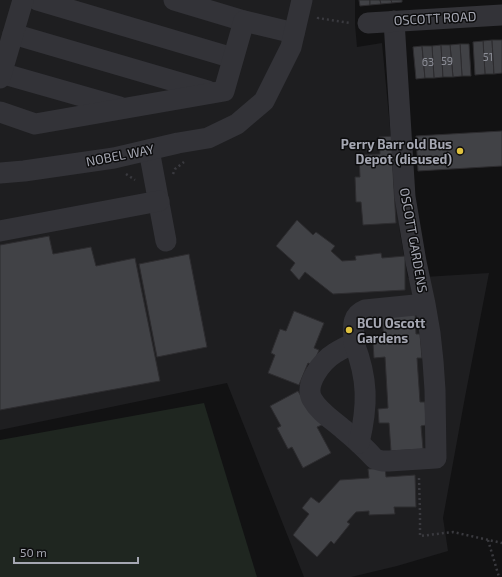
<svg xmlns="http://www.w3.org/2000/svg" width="502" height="577" font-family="'Exo 2',sans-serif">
<rect width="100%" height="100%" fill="#121213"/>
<polygon fill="#1e1e20" points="0,0 355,0 355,24 357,47 382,43 400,233 408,278 489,273 465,397 443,518 448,551 397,566 351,577 304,577 227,383 0,430"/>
<polygon fill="#1f2620" points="204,403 257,577 0,577 0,440"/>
<g fill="#414246" stroke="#2d2c2f">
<polygon points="359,0 370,0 370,5 360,6"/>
<polygon points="370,0 380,0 381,4 370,5"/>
<polygon points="380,0 391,0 392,3 381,4"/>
<polygon points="391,0 402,0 402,2 392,3"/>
<polygon points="492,40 494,74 485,74 483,41"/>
<polygon points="492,40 502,40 502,73 494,74"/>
<polygon points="483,41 485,74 475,75 473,42"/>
<polygon points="460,44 469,44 471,76 462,76"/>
<polygon points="460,44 462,76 453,77 450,45"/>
<polygon points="441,45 443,77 434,78 432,46"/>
<polygon points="441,45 450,45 453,77 443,77"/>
<polygon points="422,46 425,78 416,79 413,47"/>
<polygon points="422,46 432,46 434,78 425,78"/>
<polygon points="502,131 502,166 418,171 416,136"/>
<polygon points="395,136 392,155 396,223 363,225 361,202 356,202 355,177 360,177 359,155 380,154 379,137"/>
<polygon points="297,220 313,235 316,232 335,246 331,251 342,261 356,260 355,256 381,253 382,258 405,256 405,290 333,294 305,272 299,280 290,270 295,263 276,246"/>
<polygon points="49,236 53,254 91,247 96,266 135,258 160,381 0,410 0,245"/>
<polygon points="189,254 207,347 157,357 139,264"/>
<polygon points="294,311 324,323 314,348 319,350 313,365 308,363 299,385 268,373 275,355 271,353 280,329 286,331"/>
<polygon points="415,313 416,334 420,334 422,358 417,358 420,402 425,402 426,425 421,426 423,449 391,451 389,423 379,423 378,409 388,408 385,357 374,358 373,343 384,342 382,315"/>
<polygon points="298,391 311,414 322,425 317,427 331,453 303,468 292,447 288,449 277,428 281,426 270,406"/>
<polygon points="385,468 386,477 415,475 416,507 394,507 395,514 369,515 369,511 356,512 347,522 350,524 334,544 331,541 317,557 293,535 309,514 302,508 311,497 319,503 340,480 369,478 368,469"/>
</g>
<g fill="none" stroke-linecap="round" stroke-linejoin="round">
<g stroke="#3a3a3f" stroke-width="2.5" stroke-dasharray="2 3" stroke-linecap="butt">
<polyline points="318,19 318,18 350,23"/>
<polyline points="126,174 135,180"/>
<polyline points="173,174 175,169 184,162"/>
<polyline points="419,478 420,513 420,536 453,532 502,543"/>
<polyline points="488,540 499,577"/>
</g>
<g stroke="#333338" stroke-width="21">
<polyline points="37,0 233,58"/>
<polyline points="174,0 244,21"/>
<path d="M394 21 405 197 416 262 425 304 430 333 433 361 435 390 436 458 389 461H382L375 459C365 448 354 438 343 429 333 420 319 412 312 399 304 384 322 361 335 353 341 349 348 346 354 343 354 329 350 316 365 310L425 304"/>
<polyline points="368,23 502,15"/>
<polyline points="13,34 208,91"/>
<polyline points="1,73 120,107"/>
<polyline points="0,78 23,0"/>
<polyline points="0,112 35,124 224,91 244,21 294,33"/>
<polyline points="149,150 166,241"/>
<polyline points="0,173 24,171 114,158 178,143 208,138 237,124 264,101 291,47 302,0"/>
<polyline points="0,231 159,201"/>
<path d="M354 343C368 379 368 405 359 443"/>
</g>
</g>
<g fill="#dec13f" stroke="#0d0d0e" stroke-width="1.5">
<circle cx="460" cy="151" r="4"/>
<circle cx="349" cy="330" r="4"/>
</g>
<g text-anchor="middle" stroke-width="3" stroke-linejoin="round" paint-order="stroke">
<g font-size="11" fill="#8c8e97">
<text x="488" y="61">51</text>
<text x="447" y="65">59</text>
<text x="428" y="66">63</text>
</g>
<g font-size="13" fill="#a5a7b2" stroke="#0d0d0e">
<text transform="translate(435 18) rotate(-3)" y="5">OSCOTT ROAD</text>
<text transform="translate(120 155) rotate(-11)" y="5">NOBEL WAY</text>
<text transform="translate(414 240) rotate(80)" y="5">OSCOTT GARDENS</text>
</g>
<g font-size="13" font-weight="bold" fill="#a5a7b2" stroke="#0d0d0e" text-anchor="end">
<text x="452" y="149">Perry Barr old Bus<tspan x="452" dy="15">Depot (disused)</tspan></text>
<text x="357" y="328" text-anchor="start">BCU Oscott<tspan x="357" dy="15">Gardens</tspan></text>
</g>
</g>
<path d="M14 557v6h124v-6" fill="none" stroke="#a5a7b2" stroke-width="2"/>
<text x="20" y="557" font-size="12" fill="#a5a7b2" stroke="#0d0d0e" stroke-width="3" paint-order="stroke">50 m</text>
</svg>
